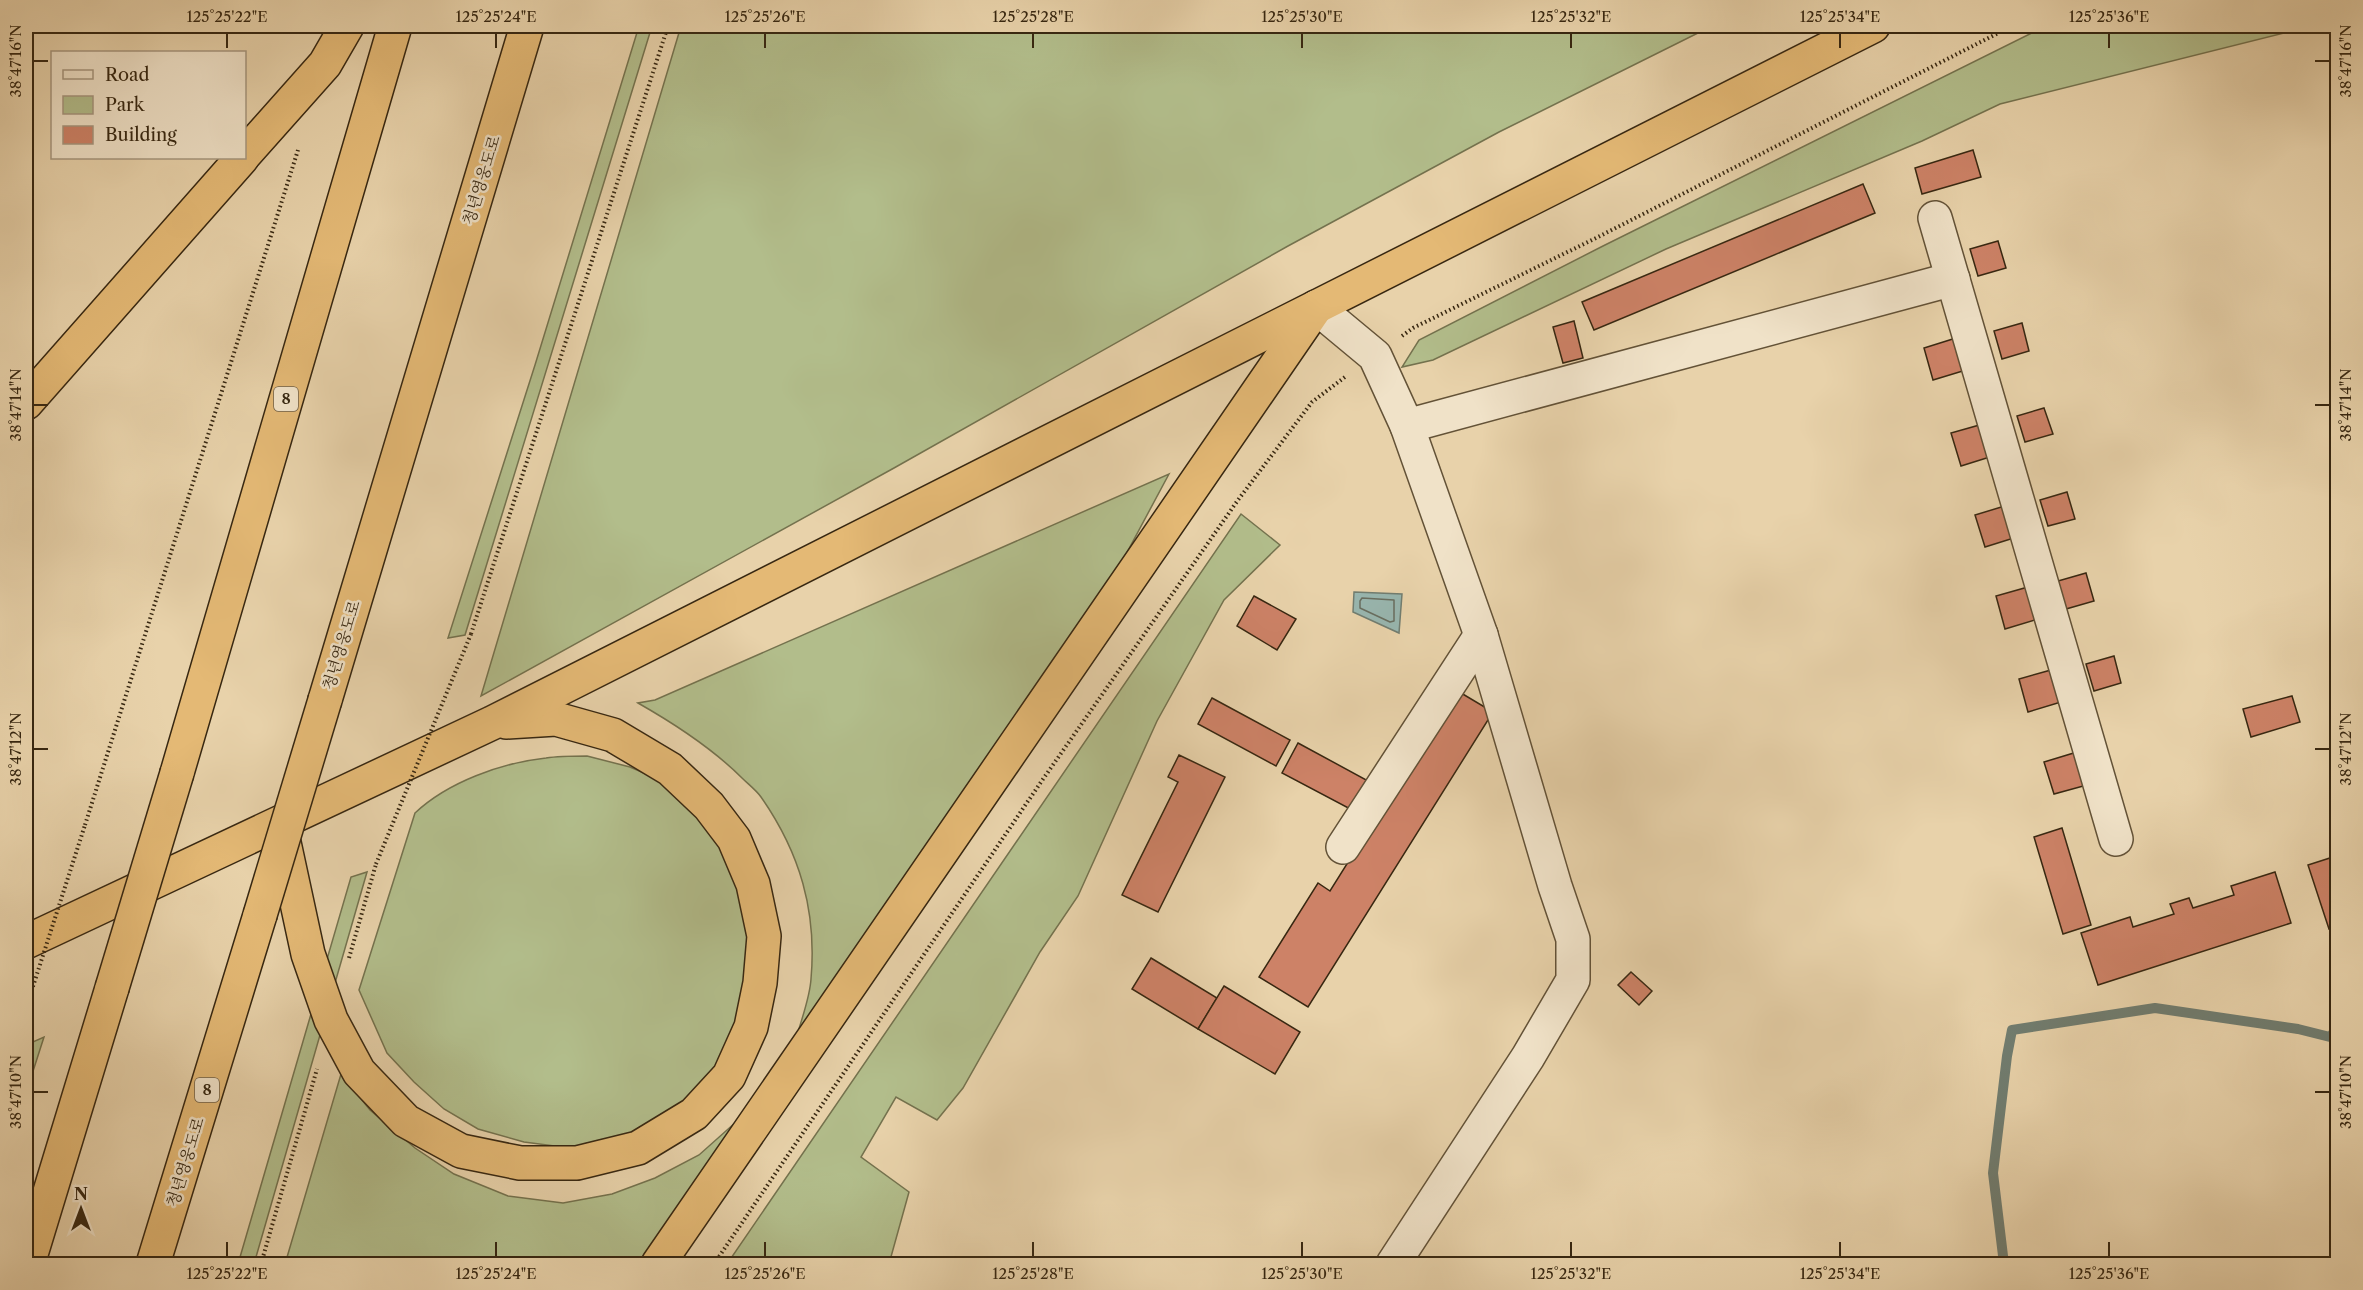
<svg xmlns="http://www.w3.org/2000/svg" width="2363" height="1290" font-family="'Libre Caslon Text','Noto Serif KR',serif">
<rect width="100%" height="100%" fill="#e8d2aa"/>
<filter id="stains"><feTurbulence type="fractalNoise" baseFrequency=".00333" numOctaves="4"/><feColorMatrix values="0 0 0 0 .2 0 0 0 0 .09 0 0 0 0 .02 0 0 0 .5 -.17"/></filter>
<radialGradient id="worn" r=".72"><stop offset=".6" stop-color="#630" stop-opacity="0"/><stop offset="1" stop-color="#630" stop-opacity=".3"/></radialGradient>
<g fill="#b2bd8b" stroke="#74724e" stroke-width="1.5">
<polygon points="639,26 652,26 465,635 448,638 535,365"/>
<polygon points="681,26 1712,26 1499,132 1288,246 894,468 481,696"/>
<polygon points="2046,26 2312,26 2000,104 1922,141 1666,249 1433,360 1402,367 1419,340 1603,246"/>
<path d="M1169 474 1117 571 798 1032C803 1015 810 996 811 979 817 911 800 853 761 797 756 790 748 784 742 778 712 748 675 724 638 703L655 700Z"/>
<polygon points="1241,514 1280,545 1224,600 1157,721 1078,896 1040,952 963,1088 937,1120 896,1097 861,1157 909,1192 889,1264 727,1264"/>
<path d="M587 756 630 767 670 784 732 858 759 945 746 1000 715 1077 652 1130 570 1148 524 1142 478 1129 444 1109 414 1082 387 1053 359 990 415 813C448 782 501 763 546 758 559 756 574 756 587 756Z"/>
<polygon points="367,872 254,1264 238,1264 351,877"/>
<polygon points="44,1037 26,1093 26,1045"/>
<polygon points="341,1074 370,1110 415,1148 454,1174 508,1196 563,1203 612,1194 655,1178 699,1155 736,1122 639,1264 285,1264"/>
</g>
<polygon fill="#98b6af" stroke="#717d70" stroke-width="1.5" points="1354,592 1402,594 1399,633 1353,612"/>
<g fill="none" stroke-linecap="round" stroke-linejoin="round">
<polygon stroke="#686e60" stroke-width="1.5" points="1362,598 1394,600 1394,621 1390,622 1360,608 1360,601"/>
<polyline stroke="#717d70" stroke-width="10" points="2004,1264 1993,1173 2007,1056 2012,1030 2155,1008 2298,1029 2330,1037 2338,1027"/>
</g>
<g fill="#cd8267" stroke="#372711" stroke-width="1.5">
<polygon points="1973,150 1981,177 1922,194 1915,168"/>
<polygon points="1863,184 1875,213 1594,330 1582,302"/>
<polygon points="1998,241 2006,268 1978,276 1970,249"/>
<polygon points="1574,321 1583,358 1563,363 1553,327"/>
<polygon points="2022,323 2029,351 2002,359 1994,331"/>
<polygon points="1956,338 1966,370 1933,380 1924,348"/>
<polygon points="2044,408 2053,434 2025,442 2017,416"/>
<polygon points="1983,424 1993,456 1961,466 1951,433"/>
<polygon points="2067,492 2075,519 2048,526 2040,500"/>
<polygon points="2008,505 2017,537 1985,547 1975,515"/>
<polygon points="2086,573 2094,601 2066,609 2058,581"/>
<polygon points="2028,587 2038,619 2005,629 1996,596"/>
<polygon points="1254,596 1296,619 1277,650 1237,626"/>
<polygon points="2114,656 2121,683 2094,691 2086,664"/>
<polygon points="2051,670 2061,702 2028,712 2019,679"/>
<polygon points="1456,690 1493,712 1308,1007 1259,977 1318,883 1330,891"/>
<polygon points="2292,696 2300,722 2251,737 2243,709"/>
<polygon points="1212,698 1290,740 1276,766 1198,724"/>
<polygon points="1298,743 1370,782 1354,811 1282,773"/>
<polygon points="2077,752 2087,785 2054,794 2044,762"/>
<polygon points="1179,755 1225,777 1158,912 1122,895 1178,782 1168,777"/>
<polygon points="2062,828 2091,925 2063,934 2034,837"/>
<polygon points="2333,857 2338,869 2338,926 2329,929 2308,865"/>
<polygon points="2275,872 2291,923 2098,985 2081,933 2130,917 2133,927 2174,914 2170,904 2189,898 2193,908 2234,895 2231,886"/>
<polygon points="1151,958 1217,998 1198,1029 1132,989"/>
<polygon points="1631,972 1652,991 1639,1005 1618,985"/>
<polygon points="1224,986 1300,1032 1275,1074 1198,1029"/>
</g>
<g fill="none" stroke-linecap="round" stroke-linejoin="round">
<defs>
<g id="minor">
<polyline points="1935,218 2116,839"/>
<polyline points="1316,307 1375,356 1407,426 1481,635 1555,886 1573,939 1573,980 1528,1057 1393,1264"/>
<polyline points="1407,426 1953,279"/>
<polyline points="1343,847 1481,635"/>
</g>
<g id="highway">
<polyline points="244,155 325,64 347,26"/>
<polyline points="26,403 242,158"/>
<polyline points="325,700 527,26"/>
<polyline points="177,773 395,26"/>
<polyline points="283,838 308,954 331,1020 359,1072 406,1121 461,1151 520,1163 577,1163 638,1148 694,1114 729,1076 751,1027 760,983 764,936 753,884 734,839 709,806 670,769 613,735 556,719 506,722"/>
<polyline points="26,942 492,723 1873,26"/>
<polyline points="28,1264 112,988"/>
<polyline points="153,1264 260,915"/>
<polyline points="658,1264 1315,309"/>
</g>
</defs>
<use href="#minor" stroke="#635237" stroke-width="36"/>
<use href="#highway" stroke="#372711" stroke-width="36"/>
<g stroke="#372711" stroke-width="4" stroke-dasharray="1.5 3" stroke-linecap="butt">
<polyline points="1402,336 1413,328 1596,238 2012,26"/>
<polyline points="471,634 668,26"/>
<polyline points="85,825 298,150"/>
<polyline points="349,958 376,864"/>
<polyline points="261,1264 317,1069"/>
<polyline points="714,1264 1041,782 1238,500 1312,402 1345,377"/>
</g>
<use href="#minor" stroke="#f0e2c8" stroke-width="33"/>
<use href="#highway" stroke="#e4b975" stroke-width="33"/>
<defs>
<g id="highway-bridge">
<polyline points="260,915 325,700"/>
<polyline points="112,988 177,773"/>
</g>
</defs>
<use href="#highway-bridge" stroke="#372711" stroke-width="36" stroke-linecap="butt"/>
<g stroke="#372711" stroke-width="4" stroke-dasharray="1.5 3" stroke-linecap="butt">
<polyline points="376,864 471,634"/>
<polyline points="26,1008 85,825"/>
</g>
<use href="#highway-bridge" stroke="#e4b975" stroke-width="33"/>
</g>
<path fill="none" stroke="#372711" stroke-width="2" d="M227 33V48M496 33V48M765 33V48M1033 33V48M1302 33V48M1571 33V48M1840 33V48M2109 33V48M33 61H48M2315 61H2330M33 405H48M2315 405H2330M33 749H48M2315 749H2330M33 1092H48M2315 1092H2330M227 1242V1257M496 1242V1257M765 1242V1257M1033 1242V1257M1302 1242V1257M1571 1242V1257M1840 1242V1257M2109 1242V1257"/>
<g text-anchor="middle" stroke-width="5" stroke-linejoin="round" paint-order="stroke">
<g fill="#f0e2c8" stroke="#6e5f48" stroke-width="1.5">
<rect x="274" y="387" width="24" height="24" rx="4.5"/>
<rect x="195" y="1078" width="24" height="24" rx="4.5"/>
</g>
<g font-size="15" font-weight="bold" fill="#372711">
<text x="286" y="404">8</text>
<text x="207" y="1095">8</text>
</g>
<g font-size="16" fill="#372711" stroke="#f0e2c8">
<text transform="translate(481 180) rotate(-73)" y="6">청년영웅도로</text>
<text transform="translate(341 645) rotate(-73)" y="6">청년영웅도로</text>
<text transform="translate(185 1162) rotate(-73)" y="6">청년영웅도로</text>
</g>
</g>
<rect width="2363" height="1290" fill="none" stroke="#e8d2aa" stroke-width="66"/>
<rect x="51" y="51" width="195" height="108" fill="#f0e2c8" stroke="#a6977f" stroke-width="1.5"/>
<rect x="63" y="70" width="30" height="9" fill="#f0e2c8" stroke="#a6977f" stroke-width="1.5"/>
<text x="105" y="81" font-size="18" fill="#372711">Road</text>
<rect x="63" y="96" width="30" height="18" fill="#b2bd8b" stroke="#a6977f" stroke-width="1.5"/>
<text x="105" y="111" font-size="18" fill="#372711">Park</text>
<rect x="63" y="126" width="30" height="18" fill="#cd8267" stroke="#a6977f" stroke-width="1.5"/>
<text x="105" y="141" font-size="18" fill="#372711">Building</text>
<g transform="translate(81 1209)" stroke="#f0e2c8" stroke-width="4.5" paint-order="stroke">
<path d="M0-4.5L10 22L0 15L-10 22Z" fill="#372711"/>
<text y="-9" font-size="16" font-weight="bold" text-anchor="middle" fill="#372711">N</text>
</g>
<rect x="33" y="33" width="2297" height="1224" fill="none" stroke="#372711" stroke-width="2"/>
<g font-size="15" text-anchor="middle" fill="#372711">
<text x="227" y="22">125°25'22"E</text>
<text x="496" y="22">125°25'24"E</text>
<text x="765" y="22">125°25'26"E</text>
<text x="1033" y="22">125°25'28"E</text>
<text x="1302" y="22">125°25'30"E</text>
<text x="1571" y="22">125°25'32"E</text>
<text x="1840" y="22">125°25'34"E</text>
<text x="2109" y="22">125°25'36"E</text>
<text transform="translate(16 61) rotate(-90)" y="5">38°47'16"N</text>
<text transform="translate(2346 61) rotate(-90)" y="5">38°47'16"N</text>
<text transform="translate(16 405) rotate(-90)" y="5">38°47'14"N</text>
<text transform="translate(2346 405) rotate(-90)" y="5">38°47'14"N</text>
<text transform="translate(16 749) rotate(-90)" y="5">38°47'12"N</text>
<text transform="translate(2346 749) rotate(-90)" y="5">38°47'12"N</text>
<text transform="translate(16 1092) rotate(-90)" y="5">38°47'10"N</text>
<text transform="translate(2346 1092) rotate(-90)" y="5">38°47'10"N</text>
<text x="227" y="1279">125°25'22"E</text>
<text x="496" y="1279">125°25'24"E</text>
<text x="765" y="1279">125°25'26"E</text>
<text x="1033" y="1279">125°25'28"E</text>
<text x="1302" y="1279">125°25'30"E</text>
<text x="1571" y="1279">125°25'32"E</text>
<text x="1840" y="1279">125°25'34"E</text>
<text x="2109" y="1279">125°25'36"E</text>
</g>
<rect width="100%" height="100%" filter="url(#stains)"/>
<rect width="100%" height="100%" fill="url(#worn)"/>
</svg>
